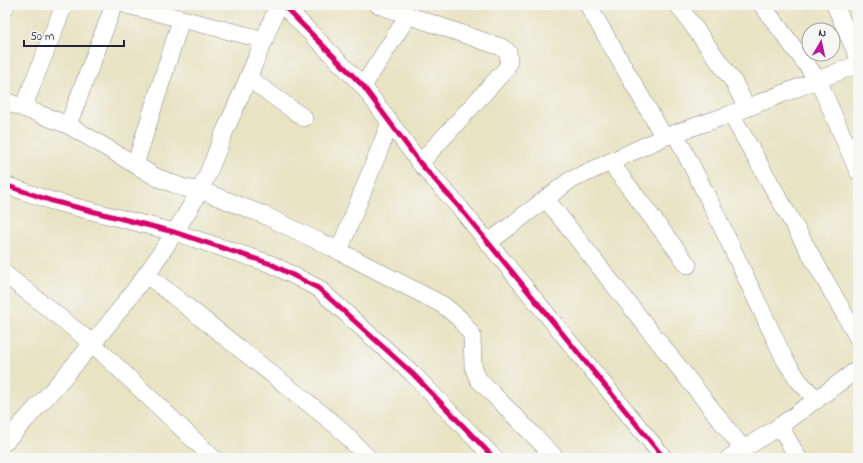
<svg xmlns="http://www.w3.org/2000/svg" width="863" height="463" font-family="'Indie Flower',sans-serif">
<rect width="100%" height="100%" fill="#f6f6f2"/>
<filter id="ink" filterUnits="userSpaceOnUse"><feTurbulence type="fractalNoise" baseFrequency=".025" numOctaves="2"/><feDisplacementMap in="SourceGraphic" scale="8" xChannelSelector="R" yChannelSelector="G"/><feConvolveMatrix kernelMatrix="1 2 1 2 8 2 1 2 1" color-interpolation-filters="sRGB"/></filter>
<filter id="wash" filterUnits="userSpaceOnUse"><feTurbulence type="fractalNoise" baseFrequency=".012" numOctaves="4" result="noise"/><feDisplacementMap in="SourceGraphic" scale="16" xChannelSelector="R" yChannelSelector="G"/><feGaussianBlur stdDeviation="0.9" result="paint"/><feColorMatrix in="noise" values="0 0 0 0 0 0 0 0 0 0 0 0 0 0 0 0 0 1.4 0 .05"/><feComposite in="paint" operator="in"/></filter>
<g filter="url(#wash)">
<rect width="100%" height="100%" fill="#e8e3c3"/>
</g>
<g filter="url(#ink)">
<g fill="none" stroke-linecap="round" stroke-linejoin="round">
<defs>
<g id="minor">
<polyline points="127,5 265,40"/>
<polyline points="283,5 363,86 420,163 460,208 664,458"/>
<polyline points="378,5 501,47 508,52 509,61 506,69 420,163"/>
<polyline points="588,5 664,137"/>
<polyline points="678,5 733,81 747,108"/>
<polyline points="762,5 818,80 858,171"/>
<polyline points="835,5 858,57"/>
<polyline points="5,8 6,5"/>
<polyline points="248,78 304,118"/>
<polyline points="363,86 408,16"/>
<polyline points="5,101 68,125 156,177 184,188 200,190 264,215 339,251 390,123"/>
<polyline points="23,108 64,5"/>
<polyline points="731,114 858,338"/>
<polyline points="68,125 114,5"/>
<polyline points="675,133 712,206 785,360 799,381 817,400"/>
<polyline points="610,162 688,265"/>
<polyline points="135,165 181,20"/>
<polyline points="5,185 52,201 174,232 271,264 318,288 413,374 494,458"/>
<polyline points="546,199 744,450"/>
<polyline points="488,243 569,181 664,137 731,114 858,64"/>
<polyline points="339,251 443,305 459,318 472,335 473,366 478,379 556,458"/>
<polyline points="5,274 92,343 213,458"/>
<polyline points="146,274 337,426 368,458"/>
<polyline points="780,426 798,458"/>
<path d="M5 442C77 365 147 284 199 192 209 174 216 153 224 133 243 91 261 48 278 5"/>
<polyline points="729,458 780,426 858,369"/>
</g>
</defs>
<use href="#minor" stroke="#85827f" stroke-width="18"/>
<use href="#minor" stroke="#fff" stroke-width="17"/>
<defs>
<g id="cycleway">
<polyline points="283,5 363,86 420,163 460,208 664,458"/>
<polyline points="5,185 52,201 174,232 271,264 318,288 413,374 494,458"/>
</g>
</defs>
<use href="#cycleway" stroke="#f6f6f2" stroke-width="8"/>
<use href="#cycleway" stroke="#d6006c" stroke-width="5"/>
</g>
</g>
<rect width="863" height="463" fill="none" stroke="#f6f6f2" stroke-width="20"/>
<g transform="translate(821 42) rotate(9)"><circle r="19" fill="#f6f6f2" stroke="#a1a1a9"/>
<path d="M0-3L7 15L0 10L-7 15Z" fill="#b5179e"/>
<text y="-6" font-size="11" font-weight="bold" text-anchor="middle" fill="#22223b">N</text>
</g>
<path d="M24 40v6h100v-6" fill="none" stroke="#22223b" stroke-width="2"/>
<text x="30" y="40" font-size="12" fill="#22223b" stroke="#f6f6f2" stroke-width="3" paint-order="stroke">50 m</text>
</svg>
